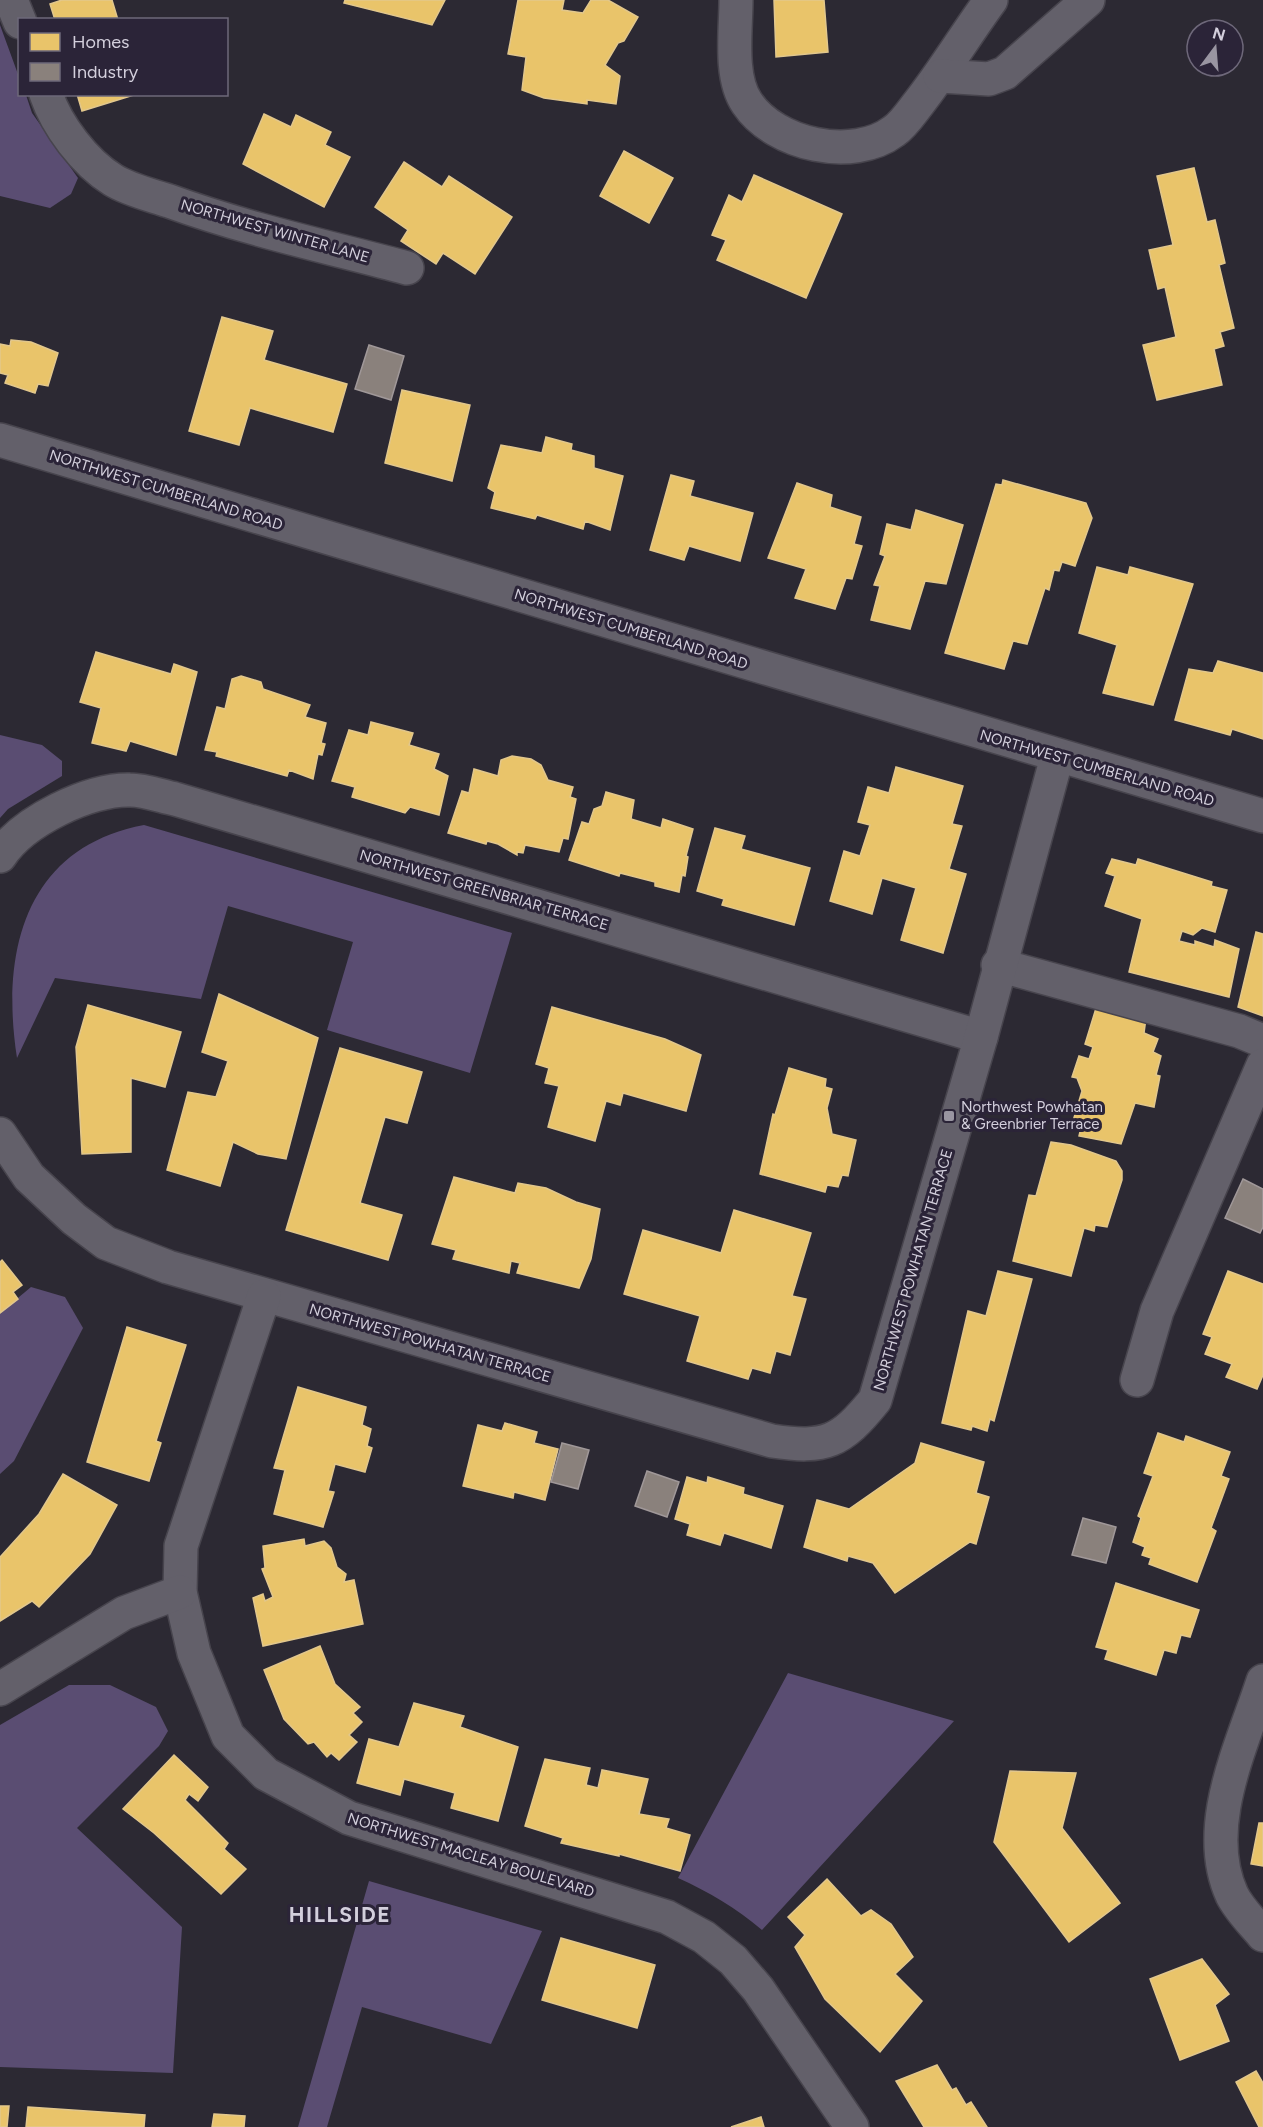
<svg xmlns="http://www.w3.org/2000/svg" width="1263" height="2127" font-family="Figtree,sans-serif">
<rect width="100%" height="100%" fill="#2c2933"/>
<g fill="#5a4d72">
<polygon points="0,25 19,77 20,94 26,95 32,113 78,178 71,194 50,208 0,196"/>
<polygon points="0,735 42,745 62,761 62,776 8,809 0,818"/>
<path d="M144 825 512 933 470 1073 327 1030 353 942 228 906 201 999 55 978 17 1058C0 949 27 847 144 825Z"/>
<polygon points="31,1287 65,1297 83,1328 14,1461 0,1474 0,1313"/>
<path d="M788 1673 954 1721 762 1930C736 1908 709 1892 678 1878Z"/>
<polygon points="69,1685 110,1685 156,1707 168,1731 159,1746 77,1828 182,1927 173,2073 0,2067 0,1725"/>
<polygon points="369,1881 542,1931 491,2044 362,2007 327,2127 298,2127"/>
</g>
<g fill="#e9c46a" stroke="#e2c78c" stroke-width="1.5">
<polygon points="62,0 112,0 118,20 55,20 50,4"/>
<polygon points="345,0 445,0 432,25 344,3"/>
<polygon points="518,0 564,0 562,10 583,13 591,0 608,0 638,17 624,41 618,43 605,65 620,76 616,104 587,100 587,104 544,98 522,90 526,57 508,54"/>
<polygon points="774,0 824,0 828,52 776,57"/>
<polygon points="77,94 137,94 82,111"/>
<polygon points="264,114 291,127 296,115 331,132 325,145 350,157 324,207 243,164"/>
<polygon points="624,151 673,178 649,223 600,196"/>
<polygon points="404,162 442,187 449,176 512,217 475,274 443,253 436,264 401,241 408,230 375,207"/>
<polygon points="1194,168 1207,222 1215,220 1225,263 1219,265 1234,328 1220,332 1224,346 1214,349 1222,385 1157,400 1143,345 1176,337 1165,287 1158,289 1149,250 1173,245 1157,176"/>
<polygon points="754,175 842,214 806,298 717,260 726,240 712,235 729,195 742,202"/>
<polygon points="222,317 273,331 264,360 347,384 333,432 250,408 239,445 189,431"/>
<polygon points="11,340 31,342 58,353 48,386 38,384 35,393 5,383 8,375 0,373 0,344 10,346"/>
<polygon points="402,390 470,405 452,481 385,463"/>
<polygon points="546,437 572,444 571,450 594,456 594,468 623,476 610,530 585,521 583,529 537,515 535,519 491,508 495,492 488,488 501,445 542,453"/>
<polygon points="671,475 694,481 690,496 753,513 740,561 689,546 684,560 650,550"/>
<polygon points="1003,480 1086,503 1092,518 1075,566 1062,562 1059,571 1054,570 1049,590 1045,588 1027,644 1013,641 1004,669 945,653 996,484 1002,485"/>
<polygon points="797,483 832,495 830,507 861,517 854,544 862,546 852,579 846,578 835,609 795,598 806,569 768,558"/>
<polygon points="916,510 963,525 946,584 925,581 910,629 871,620 880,586 874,585 885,556 880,554 887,524 911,530"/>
<polygon points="1097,567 1128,575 1130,567 1193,584 1153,705 1103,693 1117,645 1079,633"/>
<polygon points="96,652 171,674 174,664 197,672 176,755 130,741 126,751 92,743 101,708 80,702"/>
<polygon points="1218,661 1263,673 1263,739 1232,729 1230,735 1175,720 1189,669 1213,673"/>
<polygon points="241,676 261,682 263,689 310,705 305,717 326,723 321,743 325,744 322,755 318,754 313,779 289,770 287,776 216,756 217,752 205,750 217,707 225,709 232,679"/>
<polygon points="371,722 413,733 409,745 439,754 434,769 448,776 439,815 410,807 405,813 352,797 355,787 332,781 349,730 368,735"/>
<polygon points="512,756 531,759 541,765 548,780 573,787 570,797 576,799 568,839 563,838 559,852 525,845 523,853 517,852 517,855 498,844 487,841 486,844 448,833 462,791 469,793 474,769 498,776 501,760"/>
<polygon points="896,767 963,786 952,824 962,826 949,869 966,874 943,953 901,940 916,888 882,878 872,914 830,901 844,851 860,856 870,825 858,822 868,787 889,793"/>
<polygon points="606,792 634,800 631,819 661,828 663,819 693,829 686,856 688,857 685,876 682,875 679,892 655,886 655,882 620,873 619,876 569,860 582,822 589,824 594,809 602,806"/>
<polygon points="715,828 745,836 741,849 810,868 794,925 722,905 724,899 697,891"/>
<polygon points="1112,859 1136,865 1138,859 1212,882 1211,886 1227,890 1215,932 1202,928 1193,935 1182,931 1179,941 1195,945 1195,941 1214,947 1215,940 1239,949 1229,997 1129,972 1142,919 1105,906 1115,876 1106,873"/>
<polygon points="1256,932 1263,934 1263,1016 1238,1007"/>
<polygon points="219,994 318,1038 286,1159 258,1154 233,1142 220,1186 167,1170 188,1092 216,1097 228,1061 202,1052"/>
<polygon points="88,1005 181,1032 165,1087 131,1078 131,1152 82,1154 76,1047"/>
<polygon points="1097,1005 1146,1018 1144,1033 1158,1039 1153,1052 1161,1056 1156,1075 1160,1076 1154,1107 1135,1103 1121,1144 1079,1136 1082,1124 1073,1121 1082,1091 1077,1078 1072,1077 1079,1056 1089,1059 1093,1047 1085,1044"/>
<polygon points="552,1007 665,1039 701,1055 686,1111 623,1093 620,1105 606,1101 595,1141 548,1127 559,1086 545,1083 549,1068 536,1064"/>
<polygon points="340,1048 422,1072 407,1123 385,1117 360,1203 402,1215 388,1260 286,1230"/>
<polygon points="789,1068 826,1079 825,1087 832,1089 827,1108 832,1134 856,1140 848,1176 842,1175 838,1187 827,1185 825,1192 760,1174 773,1114 775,1115"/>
<polygon points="1051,1142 1071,1145 1116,1161 1122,1171 1122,1180 1107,1227 1095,1225 1094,1231 1084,1228 1071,1276 1013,1261 1029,1195 1036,1196"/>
<polygon points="454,1177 515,1193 518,1183 546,1188 576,1202 600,1209 591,1259 579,1288 517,1273 520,1263 511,1261 509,1273 453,1259 456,1250 432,1244"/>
<polygon points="734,1210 811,1233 792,1296 806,1299 790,1355 776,1351 770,1373 752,1368 748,1379 687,1361 700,1316 624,1294 643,1230 721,1253"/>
<polygon points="2,1260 22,1285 13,1292 18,1299 0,1313 0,1262"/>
<polygon points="998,1271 1032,1279 994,1421 990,1419 987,1431 972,1426 971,1430 942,1423 968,1311 986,1316"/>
<polygon points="1228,1271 1263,1284 1263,1375 1257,1389 1226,1377 1232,1364 1205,1354 1212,1337 1203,1334"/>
<polygon points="127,1327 186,1345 156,1441 161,1443 149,1481 87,1462"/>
<polygon points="298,1387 366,1407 362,1425 371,1429 367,1446 372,1448 365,1472 335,1464 328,1491 334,1492 323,1527 274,1514 285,1470 274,1468"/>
<polygon points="505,1423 537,1432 534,1443 558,1449 545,1500 514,1492 513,1498 463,1486 478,1425 502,1431"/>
<polygon points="1158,1433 1184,1442 1186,1436 1230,1452 1221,1476 1229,1479 1211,1528 1216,1531 1197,1582 1149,1564 1151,1558 1142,1555 1145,1547 1133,1542 1141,1518 1138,1516 1153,1476 1144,1473"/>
<polygon points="921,1443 984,1462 976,1493 989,1497 976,1544 970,1542 895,1593 873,1563 848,1556 847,1561 804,1547 817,1500 849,1509 915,1463"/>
<polygon points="63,1474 117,1505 90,1554 39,1607 32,1601 0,1621 0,1557 39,1514"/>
<polygon points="687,1477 707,1483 708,1477 744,1488 743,1494 783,1506 771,1548 724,1533 720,1545 687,1535 690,1524 675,1519"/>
<polygon points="304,1539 305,1546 324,1541 331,1548 337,1567 346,1574 344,1582 354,1580 363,1624 263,1646 253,1598 263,1594 265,1601 273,1597 262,1569 265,1568 263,1546"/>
<polygon points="1116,1583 1199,1610 1190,1637 1181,1635 1176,1653 1164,1650 1156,1675 1105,1659 1108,1650 1096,1647"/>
<polygon points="320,1646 335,1684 360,1707 353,1713 362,1722 349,1735 357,1742 339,1760 331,1753 327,1757 314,1742 308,1744 284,1719 264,1670"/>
<polygon points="414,1703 464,1716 460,1727 518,1747 498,1821 451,1808 455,1793 404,1779 400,1795 357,1783 369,1739 399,1747"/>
<polygon points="174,1755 208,1787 198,1801 189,1794 185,1800 228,1843 224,1849 246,1869 221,1894 154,1833 123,1809"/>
<polygon points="545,1759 590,1768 586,1785 598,1788 602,1770 648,1779 639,1814 669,1819 666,1828 690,1835 680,1871 619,1854 619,1856 561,1843 563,1838 525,1826"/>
<polygon points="1010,1771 1076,1773 1062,1828 1120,1903 1069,1942 994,1842"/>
<polygon points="1259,1823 1263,1823 1263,1866 1251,1864"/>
<polygon points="827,1879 861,1916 871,1910 891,1924 913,1957 895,1974 922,2001 880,2052 825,1999 795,1947 805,1935 788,1917"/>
<polygon points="561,1938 655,1965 637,2028 542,2000"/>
<polygon points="1202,1959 1229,1994 1215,2005 1229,2041 1180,2060 1150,1979"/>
<polygon points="937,2065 952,2090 956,2088 966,2105 971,2102 987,2127 924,2127 896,2081"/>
<polygon points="1256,2071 1263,2083 1263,2127 1259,2127 1236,2082"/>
<polygon points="0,2106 9,2106 7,2127 0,2127"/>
<polygon points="28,2107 145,2115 144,2127 26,2127"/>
<polygon points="214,2114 245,2116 244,2127 212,2127"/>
<polygon points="761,2117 764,2127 731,2127"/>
</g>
<g fill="#8a817c" stroke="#a09899" stroke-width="1.5">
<polygon points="369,345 404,356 391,400 355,389"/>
<polygon points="1243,1179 1263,1189 1263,1227 1260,1233 1225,1218"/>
<polygon points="562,1443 589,1450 578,1489 551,1482"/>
<polygon points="647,1471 679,1482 667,1517 635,1506"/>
<polygon points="1083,1518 1116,1527 1106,1563 1072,1555"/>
</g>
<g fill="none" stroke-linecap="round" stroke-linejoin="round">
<defs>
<g id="minor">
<polyline points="11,0 20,22"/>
<path d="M736 0C736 30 729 77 747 103 775 145 853 162 894 131 903 125 911 113 918 104 944 71 966 34 991 0"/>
<polyline points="940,76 989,79 1005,73 1088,0"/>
<path d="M46 94C57 126 84 162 113 180 129 190 151 195 169 201 246 229 328 247 407 268"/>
<polyline points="0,440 1263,816"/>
<path d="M0 856C23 821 89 789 130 790 144 790 161 796 175 799L981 1037"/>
<polyline points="998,965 1239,1031 1263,1041"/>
<path d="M0 1134 29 1177 74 1219 106 1243 168 1267 772 1441C826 1449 841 1442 875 1400L981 1037 1057 757"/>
<polyline points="264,1296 181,1546 180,1592 194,1653 228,1736 266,1774 349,1818 667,1917 704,1937 733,1960 758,1989 852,2127"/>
<polyline points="1137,1380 1157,1311 1263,1065"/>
<path d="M1263 1681C1242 1746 1201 1827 1232 1895 1239 1909 1252 1922 1263 1935"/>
<polyline points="0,1689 124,1613 180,1592"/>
</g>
</defs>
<use href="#minor" stroke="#47444d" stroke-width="36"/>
<use href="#minor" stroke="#63606a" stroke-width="33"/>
</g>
<rect fill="#9995a1" stroke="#2b2438" stroke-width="2" x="943" y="1110" width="12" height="12" rx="3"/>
<g text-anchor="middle" stroke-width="6" stroke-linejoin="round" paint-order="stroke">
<g font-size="15" fill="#d3cfdc" stroke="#2b2438">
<text transform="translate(275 231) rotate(16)" y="5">NORTHWEST WINTER LANE</text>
<text transform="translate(166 490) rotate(17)" y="5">NORTHWEST CUMBERLAND ROAD</text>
<text transform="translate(631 629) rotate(17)" y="5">NORTHWEST CUMBERLAND ROAD</text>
<text transform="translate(1097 768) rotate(16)" y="5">NORTHWEST CUMBERLAND ROAD</text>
<text transform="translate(484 890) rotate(16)" y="5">NORTHWEST GREENBRIAR TERRACE</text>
<text transform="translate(913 1270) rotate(-74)" y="5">NORTHWEST POWHATAN TERRACE</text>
<text transform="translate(430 1343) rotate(16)" y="5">NORTHWEST POWHATAN TERRACE</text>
<text transform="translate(471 1855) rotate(17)" y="5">NORTHWEST MACLEAY BOULEVARD</text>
</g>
<g font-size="15" fill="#d3cfdc" stroke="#2b2438" text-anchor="start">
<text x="961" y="1112">Northwest Powhatan<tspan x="961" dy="17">&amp; Greenbrier Terrace</tspan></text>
</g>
<g font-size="21" font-weight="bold" letter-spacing="1.5" fill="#d3cfdc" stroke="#2b2438">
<text x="340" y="1922">HILLSIDE</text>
</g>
</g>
<rect x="18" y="18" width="210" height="78" fill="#2b2438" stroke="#6e687a" stroke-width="1.5"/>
<rect x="30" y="33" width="30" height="18" fill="#e9c46a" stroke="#6e687a" stroke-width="1.5"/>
<text x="72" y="48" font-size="18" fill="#d3cfdc">Homes</text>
<rect x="30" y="63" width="30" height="18" fill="#8a817c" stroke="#6e687a" stroke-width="1.5"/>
<text x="72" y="78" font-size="18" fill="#d3cfdc">Industry</text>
<g transform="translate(1215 48) rotate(16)"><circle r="28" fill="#2b2438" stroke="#6e687a" stroke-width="1.5"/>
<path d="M0-4.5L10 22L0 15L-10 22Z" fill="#9995a1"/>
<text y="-9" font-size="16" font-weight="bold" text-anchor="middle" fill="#d3cfdc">N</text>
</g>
</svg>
